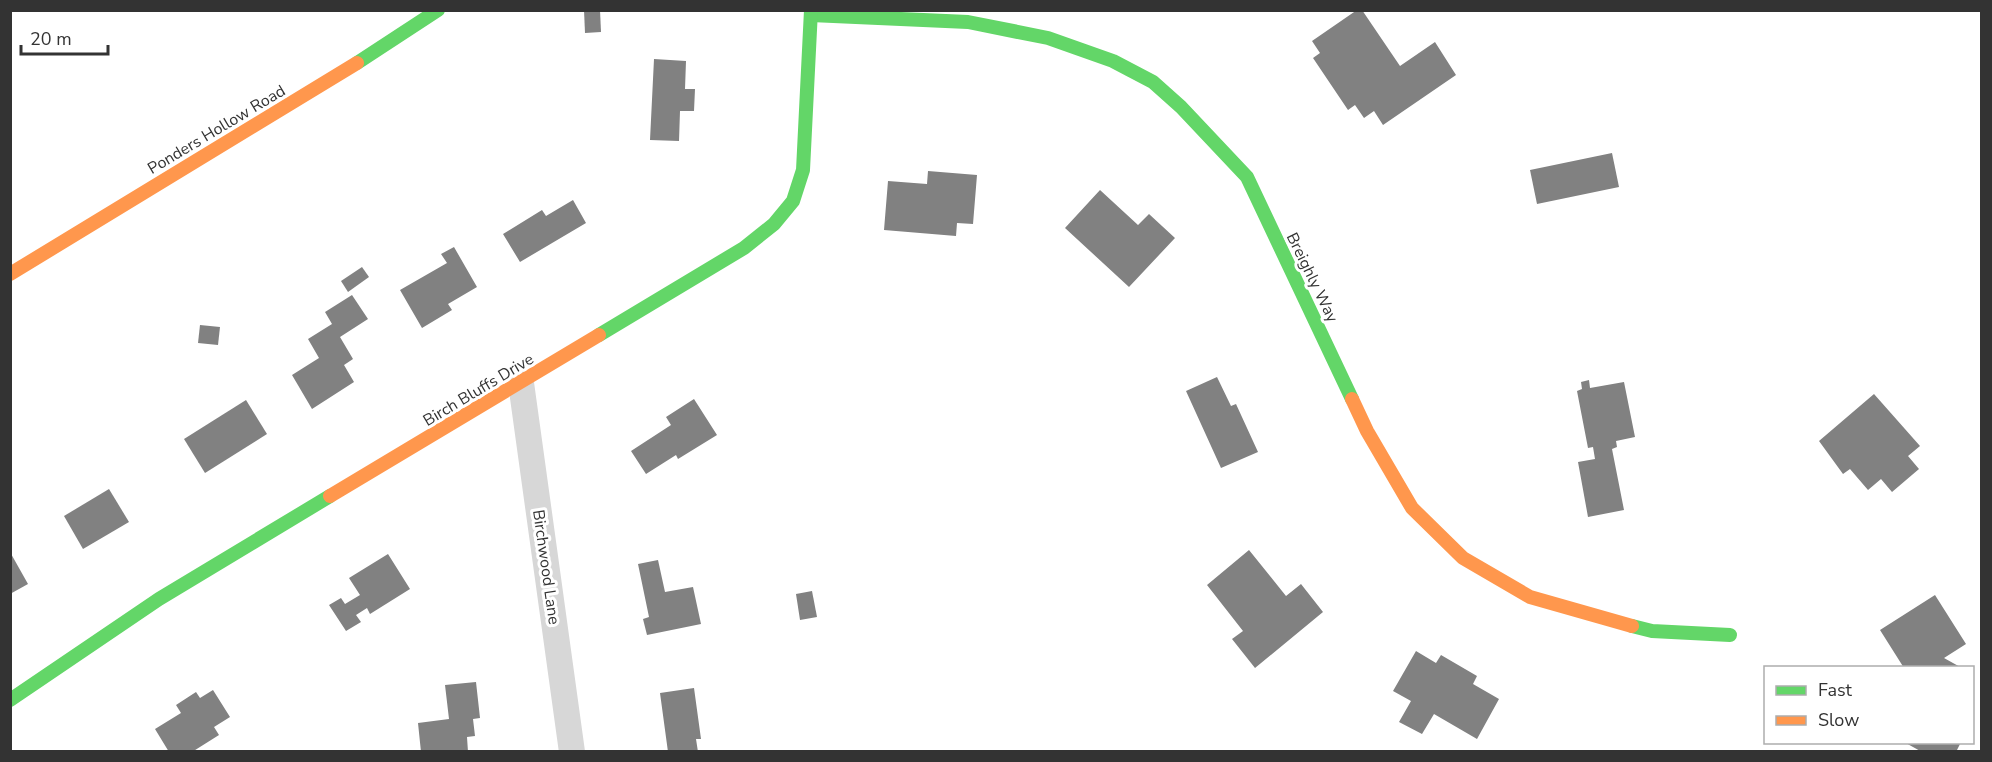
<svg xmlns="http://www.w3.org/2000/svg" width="1992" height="762" font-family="'Nunito Sans',sans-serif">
<rect width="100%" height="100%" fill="#fff"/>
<g fill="#818181">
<polygon points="584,10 600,10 601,32 585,33"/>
<polygon points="1357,10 1362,10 1400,66 1435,42 1456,75 1383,125 1374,111 1364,118 1355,105 1348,110 1313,58 1320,53 1312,41"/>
<polygon points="654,59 686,61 685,89 695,89 694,111 680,111 679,141 650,140"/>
<polygon points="1612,153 1619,187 1537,204 1530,170"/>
<polygon points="928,171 977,175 973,224 957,223 956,236 884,230 888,181 927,184"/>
<polygon points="1100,190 1138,225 1149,214 1175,238 1129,287 1065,228"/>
<polygon points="573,200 586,223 520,262 503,234 542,210 546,216"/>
<polygon points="454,247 477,287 448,304 452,310 422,328 400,290 447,263 441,254"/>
<polygon points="362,267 369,277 348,292 341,281"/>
<polygon points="352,295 368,319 340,337 353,359 344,365 354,382 312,409 292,375 319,358 308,339 332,324 325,312"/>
<polygon points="200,325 220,327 218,345 198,343"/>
<polygon points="1217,377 1231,406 1236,404 1258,452 1221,468 1186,391"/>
<polygon points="1589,380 1590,388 1624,382 1635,437 1616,441 1617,447 1612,449 1624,510 1588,517 1578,462 1595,459 1593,447 1588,448 1577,391 1582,389 1581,382"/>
<polygon points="1874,394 1920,446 1908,456 1919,469 1892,492 1881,479 1868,490 1850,469 1843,474 1819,441"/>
<polygon points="694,399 717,435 678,459 676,455 646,474 631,451 671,425 666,417"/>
<polygon points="246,400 267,434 205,473 184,439"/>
<polygon points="109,489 129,522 83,549 64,516"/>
<polygon points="1249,550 1286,596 1301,584 1323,612 1255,668 1232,639 1243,631 1207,585"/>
<polygon points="10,552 28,584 10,594"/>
<polygon points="388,554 410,589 370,614 367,608 356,615 361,622 346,631 329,605 341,598 345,604 360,595 349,578"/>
<polygon points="658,560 665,592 693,587 701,624 647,635 643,619 649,617 638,564"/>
<polygon points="812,591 817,617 800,620 796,594"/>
<polygon points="1935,595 1966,644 1944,658 1962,668 1904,668 1880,630"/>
<polygon points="1416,651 1436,663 1441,655 1477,676 1473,684 1499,699 1477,739 1434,714 1422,734 1399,722 1411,701 1393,691"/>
<polygon points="476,682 480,718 473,719 475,736 467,737 468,752 421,752 418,723 449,719 445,685"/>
<polygon points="694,688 701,739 696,739 698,752 668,752 660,693"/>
<polygon points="213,690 230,717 214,727 219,735 192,752 169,752 155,729 181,713 176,705 196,692 200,698"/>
<polygon points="1904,742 1961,742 1956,752 1922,752"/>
</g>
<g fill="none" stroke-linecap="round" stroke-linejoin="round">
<polyline stroke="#d7d7d7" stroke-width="26" points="521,383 572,752"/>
<g stroke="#63d668" stroke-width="14">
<polyline points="811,15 968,22 1048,38 1113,61 1153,82 1181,107 1247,177 1352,399"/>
<polyline points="357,63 438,10"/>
<polyline points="599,335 744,248 774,224 793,201 803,170 811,10"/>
<polyline points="1632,626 1652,631 1730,635"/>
<polyline points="10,700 159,599 330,496"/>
</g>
<g stroke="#ff974d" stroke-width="14">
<polyline points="10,274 357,63"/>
<polyline points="1352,399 1367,431 1412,508 1463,558 1530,597 1632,626"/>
<polyline points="330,496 599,335"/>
</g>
</g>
<g text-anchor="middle" stroke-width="6" stroke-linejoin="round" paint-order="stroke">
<g font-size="16" fill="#333" stroke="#fff">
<text transform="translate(216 129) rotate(-31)" y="6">Ponders Hollow Road</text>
<text transform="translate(1313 277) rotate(64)" y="6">Breighly Way</text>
<text transform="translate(478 389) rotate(-31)" y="6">Birch Bluffs Drive</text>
<text transform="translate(547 567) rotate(82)" y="6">Birchwood Lane</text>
</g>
</g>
<rect width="1992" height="762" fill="none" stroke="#333333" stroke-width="24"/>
<rect x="1764" y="666" width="210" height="78" fill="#ffffff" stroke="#adadad" stroke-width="1.5"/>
<rect x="1776" y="686" width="30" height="9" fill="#63d668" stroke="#adadad" stroke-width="1.5"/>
<text x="1818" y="696" font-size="18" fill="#333333">Fast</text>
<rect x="1776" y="716" width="30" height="9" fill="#ff974d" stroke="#adadad" stroke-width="1.5"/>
<text x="1818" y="726" font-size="18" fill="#333333">Slow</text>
<path d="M21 45v9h87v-9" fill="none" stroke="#333333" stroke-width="3"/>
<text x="30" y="45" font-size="18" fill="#333333" stroke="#ffffff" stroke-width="4.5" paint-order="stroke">20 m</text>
</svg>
